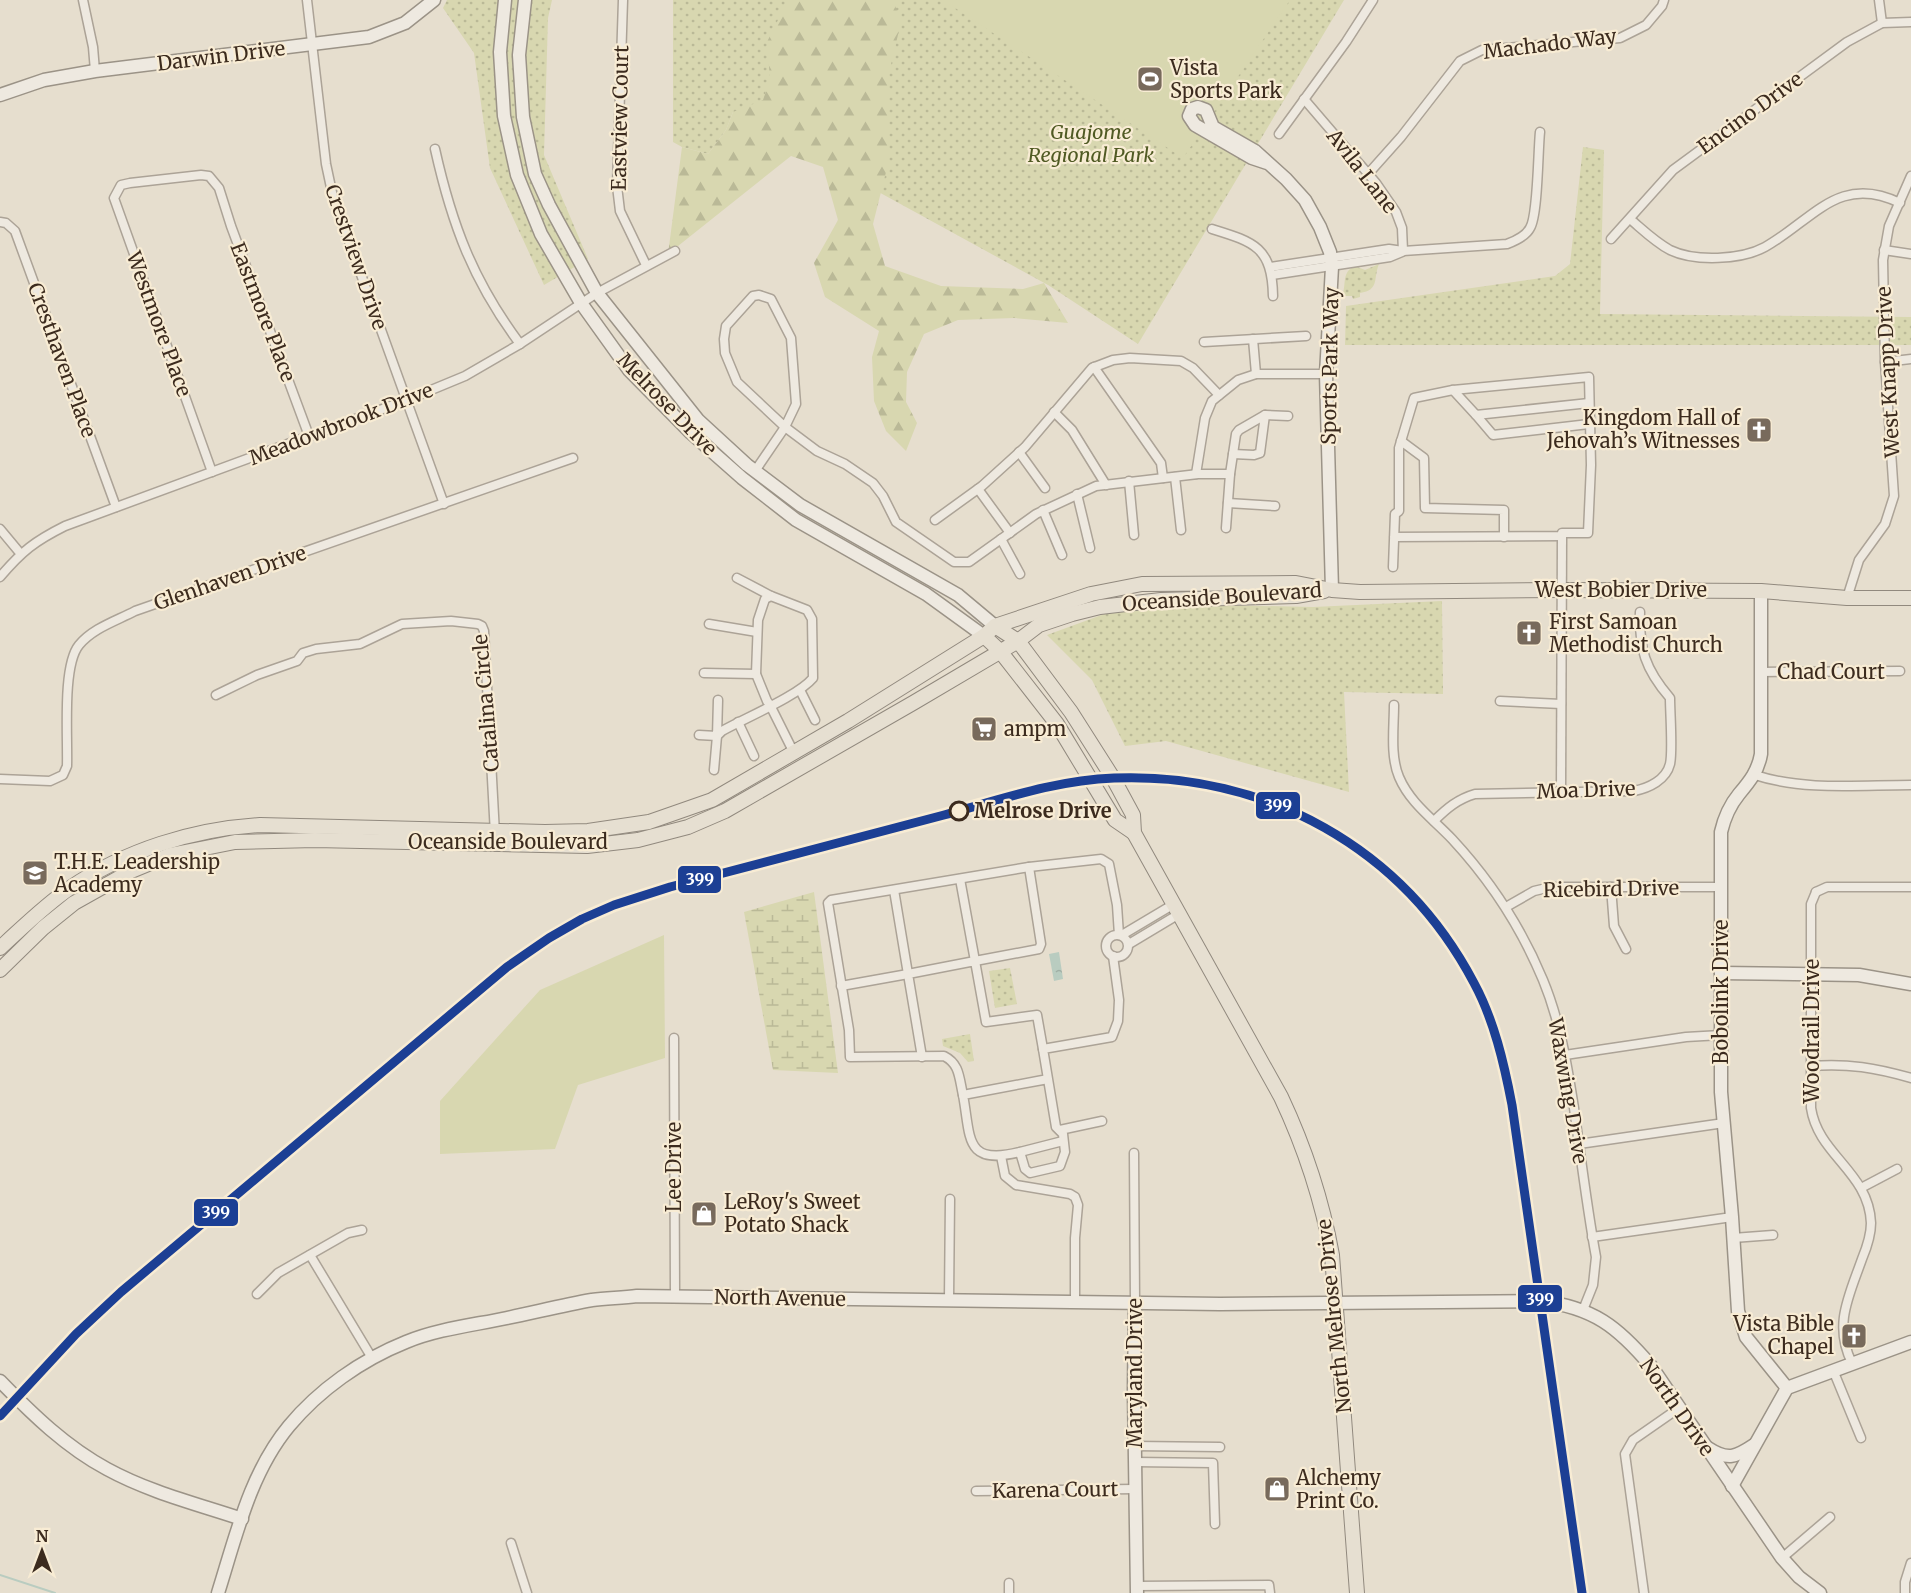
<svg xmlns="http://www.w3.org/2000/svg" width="1911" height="1593" font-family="Merriweather,serif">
<defs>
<pattern id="green-dots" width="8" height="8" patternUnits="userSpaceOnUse" patternTransform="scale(1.5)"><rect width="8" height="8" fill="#d8d7b0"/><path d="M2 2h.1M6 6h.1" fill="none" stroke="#bab997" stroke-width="1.8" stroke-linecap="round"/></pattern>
<pattern id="forest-firs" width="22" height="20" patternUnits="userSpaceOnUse" patternTransform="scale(1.5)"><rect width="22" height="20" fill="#d8d7b0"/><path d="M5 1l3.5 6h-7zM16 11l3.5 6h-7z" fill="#bab997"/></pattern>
<pattern id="wetland-marsh" width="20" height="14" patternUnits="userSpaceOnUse" patternTransform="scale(1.5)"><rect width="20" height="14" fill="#d8d7b0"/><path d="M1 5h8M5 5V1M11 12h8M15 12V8" fill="none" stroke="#bab997"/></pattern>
<pattern id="water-ripples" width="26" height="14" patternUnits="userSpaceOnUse" patternTransform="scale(1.5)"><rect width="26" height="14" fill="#b9ccc0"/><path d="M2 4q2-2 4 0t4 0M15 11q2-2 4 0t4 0" fill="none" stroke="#a0afa5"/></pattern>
</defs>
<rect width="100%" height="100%" fill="#e6dece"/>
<g fill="url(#green-dots)">
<polygon points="447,0 552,0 548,18 544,155 588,259 544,285 490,168 474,53 443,8"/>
<polygon points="673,0 1344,0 1138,344 1048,285 733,112 726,130 708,154 682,147 673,142"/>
<polygon points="1583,147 1604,150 1600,314 1911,317 1911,345 1345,345 1346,306 1555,276 1570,264"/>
<path d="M1379 264C1373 278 1380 290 1360 293V297L1353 299 1352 296H1342C1347 284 1341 272 1355 266L1365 270Z"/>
<polygon points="1442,601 1443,694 1344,692 1349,792 1166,741 1125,746 1092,680 1047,635 1107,613 1167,604 1313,607"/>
<polygon points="1010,968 1017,1004 995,1008 989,971"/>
<polygon points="970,1034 974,1061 968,1062 960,1053 943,1046 942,1039"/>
</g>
<polygon fill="url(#forest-firs)" points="788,0 893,0 901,22 888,77 889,160 873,224 885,266 941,286 1023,289 1044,283 1068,323 1014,318 958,320 924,334 907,372 906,402 917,423 906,451 886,431 874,401 872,357 879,331 825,297 814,263 838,220 823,167 791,156 668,254 682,147 708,154 726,130 733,112 763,100 770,79 767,42"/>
<polygon fill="url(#wetland-marsh)" points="814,892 838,1073 773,1070 744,912"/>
<g fill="#d8d7b0">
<polygon points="943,0 1290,0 1183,158"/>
<polygon points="664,935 665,1058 578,1085 555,1149 440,1154 440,1101 540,990"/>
</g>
<polygon fill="url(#water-ripples)" points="1059,952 1063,979 1054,981 1049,954"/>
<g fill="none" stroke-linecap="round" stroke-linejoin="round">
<polyline stroke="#b9ccc0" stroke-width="2" points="0,1575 55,1593"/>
<defs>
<g id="street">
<polyline points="83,0 93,47 95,71"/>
<polyline points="307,0 326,164 333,197 444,504"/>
<polyline points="623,0 617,186 620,211 646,265"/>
<polyline points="1879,0 1882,23"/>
<polyline points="1304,99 1376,183 1396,212 1402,228 1403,251"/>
<polyline points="1279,134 1346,42 1373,0"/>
<path d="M435 149C452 225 473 281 520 344"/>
<polyline points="1368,174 1401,137 1460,61 1482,50 1620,38 1646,25 1662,6 1664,0"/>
<path d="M1630 219C1643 230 1655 242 1670 250 1695 262 1741 260 1765 247 1813 220 1839 173 1900 203"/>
<polyline points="0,222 6,223 15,231 116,507"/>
<path d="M1212 229C1254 242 1272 247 1273 296"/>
<polyline points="1611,239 1673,170 1847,42 1882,23 1911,22"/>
<polyline points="1884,250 1911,254"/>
<path d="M1270 267 1389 249 1403 251 1507 244C1515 241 1526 236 1530 228 1538 216 1538 150 1540 132"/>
<polyline points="1272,275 1390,257 1402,252"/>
<polyline points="1253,339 1256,374"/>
<polyline points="1204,342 1306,336"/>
<polyline points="1885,362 1911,359"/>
<polyline points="1094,367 1161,463 1163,478"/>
<polyline points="1453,390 1476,415 1589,403"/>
<polyline points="1054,412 1072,430 1106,485"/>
<polyline points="1476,415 1493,435 1589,424"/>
<polyline points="1401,441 1424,458 1425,508 1504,510 1504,537"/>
<polyline points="1019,452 1045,488"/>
<polyline points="1233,454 1254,455 1260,453 1265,415"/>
<polyline points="755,471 785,427 796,404 791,338 771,299 759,295 753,296 726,326 724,339 725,353 737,382 785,427 817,451 845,464 873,483 883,496 896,522 954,562 969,562 1036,514 1096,486 1198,474 1230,474"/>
<polyline points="212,472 114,198 121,185 130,183 201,175 209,176 219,188 231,226 309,436"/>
<polyline points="1196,474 1205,418 1212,401 1238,380 1256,374 1326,374"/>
<polyline points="1175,477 1181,530"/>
<polyline points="1129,481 1134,535"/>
<polyline points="978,489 1010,533"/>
<polyline points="1077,494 1090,548"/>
<polyline points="1228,503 1275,506"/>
<polyline points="1043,510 1062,555"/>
<polyline points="935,520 982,486 1025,447 1092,368 1113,360 1130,358 1181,361 1193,368 1219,395"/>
<polyline points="1226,528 1230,474 1236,434 1239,430 1265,415 1288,416"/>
<polyline points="0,529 20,553"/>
<polyline points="1001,539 1020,574"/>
<polyline points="1393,567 1395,514 1399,511 1399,448 1414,398 1453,390 1589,377 1591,465 1588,533 1562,533 1562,536 1394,537"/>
<path d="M0 577C22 551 35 541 65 526L407 400 465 376 520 344 597 293 675 251"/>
<polyline points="737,578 771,596"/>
<polyline points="1847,598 1859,560 1885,524 1894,496 1885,362 1883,260 1889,226 1911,176"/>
<polyline points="709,624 757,632"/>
<polyline points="1761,672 1900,671"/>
<polyline points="704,673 756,674"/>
<polyline points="800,690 815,720"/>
<polyline points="216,695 257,675 297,661 303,653 316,649 360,644 402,624 451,621 478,624 482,626 484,631 495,834"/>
<polyline points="1500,701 1561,704"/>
<path d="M1394 705C1394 727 1390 756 1399 777 1410 803 1433 819 1452 839 1491 881 1521 927 1543 980 1560 1021 1567 1064 1574 1108 1581 1158 1587 1208 1596 1257L1593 1285 1583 1310"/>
<polyline points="738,722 754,756"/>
<polyline points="699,735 717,736 718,700"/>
<path d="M714 770 717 736 722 731C745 718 798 696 813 678L812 619 807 610 771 596 765 599 758 620 756 674 767 701 770 705 794 753"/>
<path d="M1755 775C1804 791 1859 785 1911 785"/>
<path d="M0 779 50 781 63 775 67 766C68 737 62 666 79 645 93 628 116 621 135 611L573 458"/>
<polyline points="1561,792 1562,536"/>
<path d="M1434 821C1447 808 1458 799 1475 794L1634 791C1649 788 1666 780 1670 764 1673 751 1670 713 1670 698 1645 669 1639 649 1640 612"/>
<polyline points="960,879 975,961 1039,949 1041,944 1029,867"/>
<polyline points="1611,887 1614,926 1626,949"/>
<path d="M1816 892 1811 904V1108C1818 1155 1869 1172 1871 1223 1871 1235 1867 1247 1862 1259 1849 1296 1833 1325 1852 1363"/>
<polyline points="1816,892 1827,887 1911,887"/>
<polyline points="1506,907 1534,891 1551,887 1721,887"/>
<circle cx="1117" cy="946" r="11"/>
<polyline points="1122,935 1174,904"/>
<polyline points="1129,944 1179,914"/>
<polyline points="841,986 908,974 894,890"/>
<polyline points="674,1038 675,1296"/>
<polyline points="1565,1055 1686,1037 1721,1035"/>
<polyline points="922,1057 908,974 975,961 986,1022 1037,1015 1043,1049"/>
<path d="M1811 1066C1848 1063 1876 1068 1911 1078"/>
<path d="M1048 1079 963 1095C971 1138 964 1166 1020 1152L1025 1169 1030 1173 1060 1166 1065 1152 1063 1134 1056 1127 1043 1049 1112 1037 1118 1021 1119 1000 1113 956"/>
<path d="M963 1095C959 1078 960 1064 944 1056L850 1057 849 1030 828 903 831 900 1029 867 1101 859 1109 864 1117 905 1119 935"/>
<polyline points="1060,1130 1102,1121"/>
<polyline points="1579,1144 1724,1123"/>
<polyline points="1020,1152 1063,1141"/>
<polyline points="1134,1153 1135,1302"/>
<polyline points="1001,1156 1005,1176 1016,1185 1070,1194 1075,1197 1078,1205 1075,1238 1075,1301"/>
<polyline points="1861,1188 1897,1169"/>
<polyline points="1592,1237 1732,1217"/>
<polyline points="1733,1238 1773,1235"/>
<polyline points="310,1255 372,1358"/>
<polyline points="257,1294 278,1273 348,1233 362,1230"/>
<polyline points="949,1299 950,1199"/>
<polyline points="1833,1370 1861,1438"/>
<polyline points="1134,1446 1220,1447"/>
<polyline points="1135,1462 1213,1463 1215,1524"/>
<polyline points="976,1491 1135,1489"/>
<polyline points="511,1543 527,1593"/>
<polyline points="1782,1558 1830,1517"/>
<polyline points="1137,1586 1269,1585 1270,1593"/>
<polyline points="1009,1593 1009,1583"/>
<polyline points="1644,1593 1625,1454 1633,1440 1679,1408"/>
<polyline points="1905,1593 1905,1582 1911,1563"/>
</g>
<g id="secondary">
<polyline points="505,0 500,52 504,116 517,175 541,234 581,303 629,370 691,433 742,478 796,520 926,594 984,636"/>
<polyline points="525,0 519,55 523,117 535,174 549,205 597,293 698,420 747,465 800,505 958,595 995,626"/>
<polyline points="0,95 44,80 95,71 369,37 405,23 434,0"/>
<polyline points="1267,163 1252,158 1195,125 1189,116 1192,109 1198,107 1206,110 1213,127 1255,151 1286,179 1305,200 1320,227 1330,252 1332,267 1326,374 1332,590"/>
<path d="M1761 591V754C1758 771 1750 781 1739 794 1730 805 1724 819 1721 832V1092L1732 1217 1738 1311 1746 1337 1787 1388"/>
<polyline points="1721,973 1859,975 1911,984"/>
<polyline points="1135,1302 1134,1392 1137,1593"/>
<path d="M0 1381C32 1414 66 1447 107 1469 149 1492 197 1504 242 1519"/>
<path d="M1708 1448C1728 1461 1736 1457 1754 1445"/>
<polyline points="1732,1486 1787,1388 1911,1342"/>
<path d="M218 1593C236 1536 250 1473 289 1426 319 1390 361 1360 406 1342 437 1329 474 1325 507 1318 536 1312 564 1305 592 1300 607 1298 622 1298 637 1296L1220 1304 1540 1301C1593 1307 1618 1327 1651 1366L1782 1558 1799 1577 1820 1593"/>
</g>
<g id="primary">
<path d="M995 626 1018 641 1071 712 1113 778 1133 815 1134 833 1281 1097C1305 1148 1322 1200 1332 1255L1357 1593"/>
<polyline points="984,636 1000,651 1057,724 1115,820 1134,833"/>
<path d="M0 948C22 928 45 905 70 888 126 850 193 829 260 825L545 832 588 831 649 822 712 800 848 721 984 636 995 626 1091 594 1142 584 1296 583 1332 590 1360 592 1561 590 1761 591 1847 598H1911"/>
<polyline points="0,970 43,928 74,903 131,871 170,855 235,842 315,840 587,846 638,840 688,827 725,811 913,703 1018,641 1039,625 1072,614 1100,607 1161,600 1296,596 1324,591"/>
</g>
</defs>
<use href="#street" stroke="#aca397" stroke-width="11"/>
<use href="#secondary" stroke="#9b9387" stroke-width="15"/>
<use href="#primary" stroke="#91897e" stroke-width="16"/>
<use href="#street" stroke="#eee9e0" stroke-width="8"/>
<use href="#secondary" stroke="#eee9e0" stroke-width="12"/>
<use href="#primary" stroke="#e6dfd1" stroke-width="14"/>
<defs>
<path id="rail-1" d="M0 1416 76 1334 121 1292 507 967 549 938 582 919 614 905 670 887C761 863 852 839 944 815 999 800 1056 780 1114 778 1266 772 1403 848 1474 983 1494 1020 1504 1063 1512 1105L1582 1593"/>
</defs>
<use href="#rail-1" stroke="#f8ecd4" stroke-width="14"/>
<use href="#rail-1" stroke="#1c3f94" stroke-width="9"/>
</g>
<defs>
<symbol id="stadium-square" viewBox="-11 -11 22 22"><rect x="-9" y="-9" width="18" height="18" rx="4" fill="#786a5c" stroke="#f8ecd4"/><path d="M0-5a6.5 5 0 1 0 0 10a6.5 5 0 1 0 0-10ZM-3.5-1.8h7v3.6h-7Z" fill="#fff"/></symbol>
<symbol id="church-square" viewBox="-11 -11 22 22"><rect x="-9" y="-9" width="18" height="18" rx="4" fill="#786a5c" stroke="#f8ecd4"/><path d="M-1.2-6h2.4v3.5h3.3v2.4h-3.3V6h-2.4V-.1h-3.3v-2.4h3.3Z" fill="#fff"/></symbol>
<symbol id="supermarket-square" viewBox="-11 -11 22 22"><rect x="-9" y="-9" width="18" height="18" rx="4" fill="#786a5c" stroke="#f8ecd4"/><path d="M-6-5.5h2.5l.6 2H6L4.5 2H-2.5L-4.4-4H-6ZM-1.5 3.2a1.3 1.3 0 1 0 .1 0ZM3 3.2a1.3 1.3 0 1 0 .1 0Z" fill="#fff"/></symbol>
<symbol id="school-square" viewBox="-11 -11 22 22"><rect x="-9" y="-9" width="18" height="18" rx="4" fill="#786a5c" stroke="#f8ecd4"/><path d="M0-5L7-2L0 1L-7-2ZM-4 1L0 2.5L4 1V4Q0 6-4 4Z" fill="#fff"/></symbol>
<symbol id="shop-square" viewBox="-11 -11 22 22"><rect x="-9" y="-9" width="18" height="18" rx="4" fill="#786a5c" stroke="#f8ecd4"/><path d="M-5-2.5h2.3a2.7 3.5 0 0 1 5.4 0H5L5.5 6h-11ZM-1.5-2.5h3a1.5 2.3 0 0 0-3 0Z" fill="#fff"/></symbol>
</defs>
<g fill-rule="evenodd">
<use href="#stadium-square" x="1135" y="64" width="30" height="30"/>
<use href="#church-square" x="1744" y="415" width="30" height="30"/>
<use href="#church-square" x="1514" y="618" width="30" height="30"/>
<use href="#supermarket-square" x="969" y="714" width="30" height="30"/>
<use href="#school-square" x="20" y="858" width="30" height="30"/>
<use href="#shop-square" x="689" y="1199" width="30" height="30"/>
<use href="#church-square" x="1839" y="1321" width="30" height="30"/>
<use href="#shop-square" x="1262" y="1474" width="30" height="30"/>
</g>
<circle fill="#f8ecd4" stroke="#3c2b1e" stroke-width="3" cx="959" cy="811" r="9"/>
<g text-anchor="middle" stroke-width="4.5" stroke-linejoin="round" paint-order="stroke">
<g font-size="20" fill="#3c2b1e" stroke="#f8ecd4">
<text transform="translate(1550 44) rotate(-7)" y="7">Machado Way</text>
<text transform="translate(221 56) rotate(-7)" y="7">Darwin Drive</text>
<text transform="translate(1750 113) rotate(-36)" y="7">Encino Drive</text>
<text transform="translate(620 118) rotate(-89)" y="7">Eastview Court</text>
<text transform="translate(1362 171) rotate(52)" y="7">Avila Lane</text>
<text transform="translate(356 257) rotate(71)" y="7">Crestview Drive</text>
<text transform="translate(263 312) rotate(69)" y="7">Eastmore Place</text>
<text transform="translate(159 324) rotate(70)" y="7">Westmore Place</text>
<text transform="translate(62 360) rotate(70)" y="7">Cresthaven Place</text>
<text transform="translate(1330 366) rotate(-89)" y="7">Sports Park Way</text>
<text transform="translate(1888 372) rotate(-93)" y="7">West Knapp Drive</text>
<text transform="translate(667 404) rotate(46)" y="7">Melrose Drive</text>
<text transform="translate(341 424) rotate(-21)" y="7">Meadowbrook Drive</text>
<text transform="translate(230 578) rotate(-19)" y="7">Glenhaven Drive</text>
<text x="1621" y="597">West Bobier Drive</text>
<text transform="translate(1222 597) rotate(-4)" y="7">Oceanside Boulevard</text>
<text x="1831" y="679">Chad Court</text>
<text transform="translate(486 703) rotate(-95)" y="7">Catalina Circle</text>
<text transform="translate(1586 790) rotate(-2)" y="7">Moa Drive</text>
<text x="508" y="849">Oceanside Boulevard</text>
<text transform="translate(1611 889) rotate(-1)" y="7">Ricebird Drive</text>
<text transform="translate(1721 992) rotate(-90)" y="7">Bobolink Drive</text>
<text transform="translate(1812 1031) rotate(-90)" y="7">Woodrail Drive</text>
<text transform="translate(1568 1091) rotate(80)" y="7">Waxwing Drive</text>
<text transform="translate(674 1167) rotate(-90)" y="7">Lee Drive</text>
<text transform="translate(780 1298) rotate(1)" y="7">North Avenue</text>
<text transform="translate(1334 1316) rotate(-96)" y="7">North Melrose Drive</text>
<text transform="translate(1135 1373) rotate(-90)" y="7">Maryland Drive</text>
<text transform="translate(1677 1407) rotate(55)" y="7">North Drive</text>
<text transform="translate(1055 1490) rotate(-1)" y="7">Karena Court</text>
</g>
<g font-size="20" fill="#3c2b1e" stroke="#f8ecd4" text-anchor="start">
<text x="1170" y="75">Vista<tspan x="1170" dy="23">Sports Park</tspan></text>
<text x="1740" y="425" text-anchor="end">Kingdom Hall of<tspan x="1740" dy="23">Jehovah’s Witnesses</tspan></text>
<text x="1549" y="629">First Samoan<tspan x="1549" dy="23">Methodist Church</tspan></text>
<text x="1004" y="736">ampm</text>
<text x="54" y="869">T.H.E. Leadership<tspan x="54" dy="23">Academy</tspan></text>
<text x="724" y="1209">LeRoy's Sweet<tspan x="724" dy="23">Potato Shack</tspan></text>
<text x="1834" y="1331" text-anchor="end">Vista Bible<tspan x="1834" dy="23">Chapel</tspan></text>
<text x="1296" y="1485">Alchemy<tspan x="1296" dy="23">Print Co.</tspan></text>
</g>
<g font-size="20" font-style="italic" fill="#505a23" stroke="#f8ecd4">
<text x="1091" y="139">Guajome<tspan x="1091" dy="23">Regional Park</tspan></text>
</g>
<g font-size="20" font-weight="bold" fill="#3c2b1e" stroke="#f8ecd4" text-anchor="start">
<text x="974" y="818">Melrose Drive</text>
</g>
</g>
<g stroke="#f8ecd4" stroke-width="2">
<rect x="1255" y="791" width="46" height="29" rx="6" fill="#1c3f94"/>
<rect x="677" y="865" width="45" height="29" rx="6" fill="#1c3f94"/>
<rect x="193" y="1198" width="46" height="29" rx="6" fill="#1c3f94"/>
<rect x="1517" y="1284" width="46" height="29" rx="6" fill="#1c3f94"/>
</g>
<g font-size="16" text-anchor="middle" font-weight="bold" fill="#fff">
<text x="1278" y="811">399</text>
<text x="700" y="885">399</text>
<text x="216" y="1218">399</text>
<text x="1540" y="1305">399</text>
</g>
<g transform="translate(42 1551)" stroke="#f8ecd4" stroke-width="4.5" paint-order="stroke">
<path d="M0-4.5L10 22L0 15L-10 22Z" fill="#3c2b1e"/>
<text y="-9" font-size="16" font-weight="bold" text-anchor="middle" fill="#3c2b1e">N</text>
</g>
</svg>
